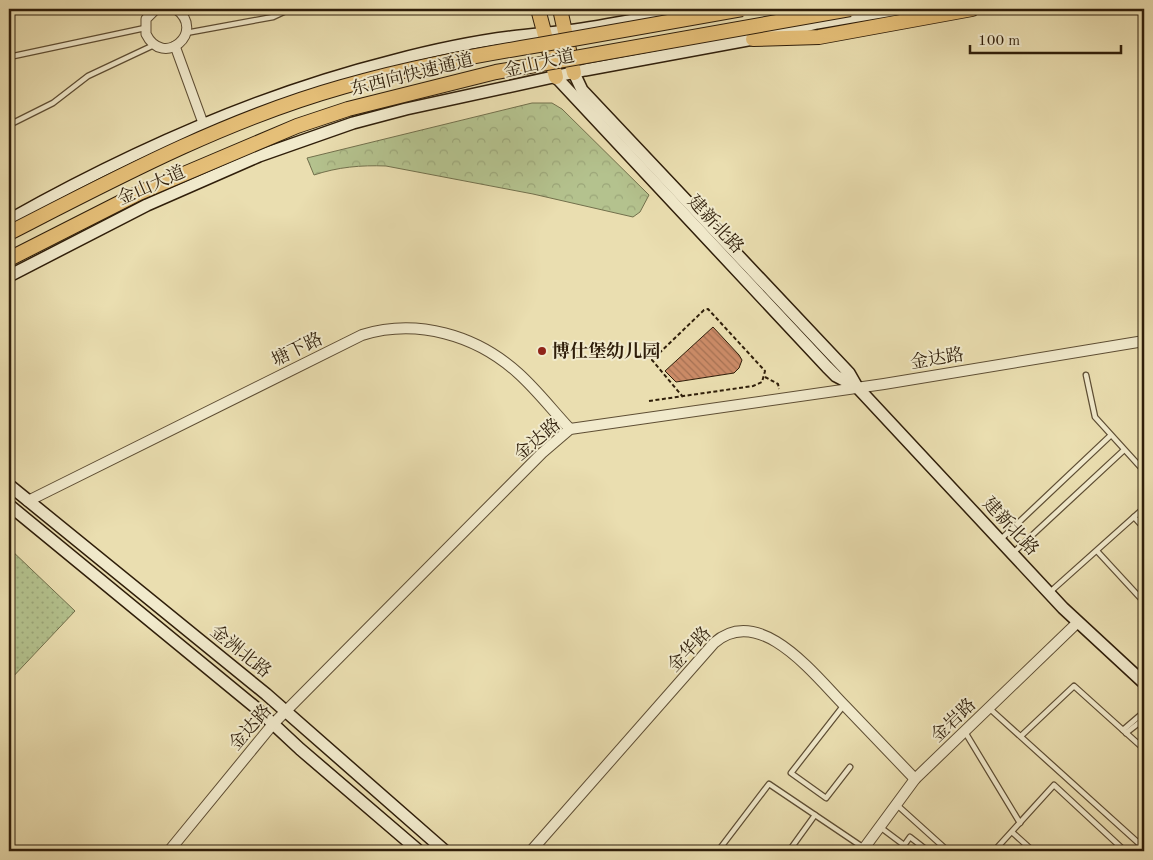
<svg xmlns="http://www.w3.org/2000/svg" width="1153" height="860" font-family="'Old Standard TT','Noto Serif SC',serif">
<defs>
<pattern id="grass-dots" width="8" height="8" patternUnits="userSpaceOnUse" patternTransform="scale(1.25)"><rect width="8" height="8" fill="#b4c28e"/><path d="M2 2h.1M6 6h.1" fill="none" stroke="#9ba679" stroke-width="1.8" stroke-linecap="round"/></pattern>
<pattern id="park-crowns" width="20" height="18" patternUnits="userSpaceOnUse" patternTransform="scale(1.25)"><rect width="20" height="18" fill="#b4c28e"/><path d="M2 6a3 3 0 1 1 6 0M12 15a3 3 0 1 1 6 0" fill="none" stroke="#9ba679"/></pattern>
<pattern id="building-back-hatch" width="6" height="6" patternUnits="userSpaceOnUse" patternTransform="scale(1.25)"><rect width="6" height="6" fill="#cb8b67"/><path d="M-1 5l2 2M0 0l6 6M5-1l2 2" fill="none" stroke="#a57153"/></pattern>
</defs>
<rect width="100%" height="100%" fill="#eadeb0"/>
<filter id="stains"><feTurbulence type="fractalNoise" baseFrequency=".004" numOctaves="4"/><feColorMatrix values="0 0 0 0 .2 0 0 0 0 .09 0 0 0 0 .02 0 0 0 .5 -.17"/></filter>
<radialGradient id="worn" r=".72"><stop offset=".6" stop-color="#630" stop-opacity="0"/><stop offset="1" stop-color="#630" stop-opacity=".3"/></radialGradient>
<polygon fill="url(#grass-dots)" stroke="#72704c" points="9,548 75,611 9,681"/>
<path fill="url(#park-crowns)" stroke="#72704c" d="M532 103H552L562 109 649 195 640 212 633 217 533 194 386 166C361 165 338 167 314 175L307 158Z"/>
<polygon fill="url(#building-back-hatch)" stroke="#2f1e0a" points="713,327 739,355 742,360 739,368 734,373 676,382 665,371"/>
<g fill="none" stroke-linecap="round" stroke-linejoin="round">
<defs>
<g id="service">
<polyline points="186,33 273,17 290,9"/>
<polyline points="9,57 145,28"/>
<polyline points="9,125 53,103 88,76 154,45"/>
<polyline points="1086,375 1095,417 1144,471"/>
<polyline points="1134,517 1144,528"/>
<polyline points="1000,540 1110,436"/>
<polyline points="1097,551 1144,602"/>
<polyline points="1013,553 1124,450"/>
<polyline points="1050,592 1144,508"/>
<polyline points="844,705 791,773 826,798 850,767"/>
<polyline points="989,708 1144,848"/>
<polyline points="1123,730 1144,712"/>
<polyline points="965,732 1020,823"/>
<polyline points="1126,733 1144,719"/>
<polyline points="1021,736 1074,686 1144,749"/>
<polyline points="897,805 948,851"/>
<polyline points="880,827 904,845"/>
<polyline points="1012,832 1033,851"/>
<polyline points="718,851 769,784 864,848"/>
<polyline points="789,851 815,815"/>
<polyline points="900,851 910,837 928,851"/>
<polyline points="994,851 1054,785 1125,851"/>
</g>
<g id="minor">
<path d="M156 9 146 19V34C163 69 207 32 176 9"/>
<polyline points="175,46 203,123"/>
</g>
<g id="tertiary">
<path d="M28 501 362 335C417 318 476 335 518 373 537 390 553 411 570 429"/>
<polyline points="169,851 273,724 542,453 570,429 884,384 1144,341"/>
<path d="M531 851 714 643C760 602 816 677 846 707 869 731 892 755 915 779"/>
<polyline points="862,851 915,779 1078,622"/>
</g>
<g id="secondary">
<polyline points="574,73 582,90 849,373 857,387 1063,608 1144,683"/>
<polyline points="556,77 827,367 836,376 857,387"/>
<path d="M9 220C130 152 257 95 392 61 430 51 471 42 511 37 532 34 553 33 575 30 615 24 654 16 694 9"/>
<polyline points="9,276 147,205 259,156 353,123 406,109 585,70 753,39 817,23 898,9"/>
<polyline points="9,485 266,694 445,851"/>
<polyline points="9,505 255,707 300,749 419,851"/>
</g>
<g id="primary">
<polyline points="538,9 556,77"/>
<polyline points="560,9 574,73"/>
</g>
<polyline id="trunk" points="753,39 819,37 972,9"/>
</defs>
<use href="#service" stroke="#5e4e34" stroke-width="7"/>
<use href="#minor" stroke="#5e4e34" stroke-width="11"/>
<use href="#tertiary" stroke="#5e4e34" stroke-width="12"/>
<use href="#secondary" stroke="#2f1e0a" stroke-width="14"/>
<use href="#primary" stroke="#2f1e0a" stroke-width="16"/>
<use href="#trunk" stroke="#2f1e0a" stroke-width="16"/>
<g stroke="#2f1e0a" stroke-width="2" stroke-dasharray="4 2.5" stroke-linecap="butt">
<polyline points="765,377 778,384 779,389"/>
<polyline points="649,401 753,386 762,382 765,371 708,309 704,310 652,360 683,397"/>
</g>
<use href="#service" stroke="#f1eacc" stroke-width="4.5"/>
<use href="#minor" stroke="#f1eacc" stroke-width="9"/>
<use href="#tertiary" stroke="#f1eacc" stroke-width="10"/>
<use href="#secondary" stroke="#f1eacc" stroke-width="11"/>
<use href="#primary" stroke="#e5bf78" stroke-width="14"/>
<use href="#trunk" stroke="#e5bf78" stroke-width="14"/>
<defs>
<g id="trunk-bridge">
<path d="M9 233C116 178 225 120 342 87 407 68 473 56 539 45 607 33 674 21 742 9"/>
<polyline points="9,259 139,193 297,126 348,109 496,72 850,9"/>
</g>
</defs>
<use href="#trunk-bridge" stroke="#2f1e0a" stroke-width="16" stroke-linecap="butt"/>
<use href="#trunk-bridge" stroke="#e5bf78" stroke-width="14"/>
</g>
<circle fill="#8f2418" stroke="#f1eacc" stroke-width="2" cx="542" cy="351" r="5"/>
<g text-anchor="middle" stroke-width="4" stroke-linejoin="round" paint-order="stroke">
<g font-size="18" fill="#2f1e0a" stroke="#f1eacc">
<text transform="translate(539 63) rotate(-13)" y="6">金山大道</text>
<text transform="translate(412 74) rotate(-14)" y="6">东西向快速通道</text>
<text transform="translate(151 185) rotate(-24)" y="6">金山大道</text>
<text transform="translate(716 224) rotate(47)" y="6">建新北路</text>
<text transform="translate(297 349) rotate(-26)" y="6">塘下路</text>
<text transform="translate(937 358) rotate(-9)" y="6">金达路</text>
<text transform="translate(537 439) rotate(-40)" y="6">金达路</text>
<text transform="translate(1011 526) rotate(47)" y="6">建新北路</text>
<text transform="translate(689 649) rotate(-47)" y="6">金华路</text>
<text transform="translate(241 651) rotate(39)" y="6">金洲北路</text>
<text transform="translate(953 720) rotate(-44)" y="6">金岩路</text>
<text transform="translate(250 727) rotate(-49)" y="6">金达路</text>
</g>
<g font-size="18" font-weight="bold" fill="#2f1e0a" stroke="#f1eacc" text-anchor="start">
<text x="552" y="357">博仕堡幼儿园</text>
</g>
</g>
<rect width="1153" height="860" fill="none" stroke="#eadeb0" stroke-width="30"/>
<rect x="10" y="10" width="1133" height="840" fill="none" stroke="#2f1e0a" stroke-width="2.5"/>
<rect x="15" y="15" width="1123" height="830" fill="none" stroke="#2f1e0a"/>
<path d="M970 45v8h151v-8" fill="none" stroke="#2f1e0a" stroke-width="2.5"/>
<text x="978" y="45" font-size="15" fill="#2f1e0a" stroke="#f1eacc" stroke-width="4" paint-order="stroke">100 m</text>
<rect width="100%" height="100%" filter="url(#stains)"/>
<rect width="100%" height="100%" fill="url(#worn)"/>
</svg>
